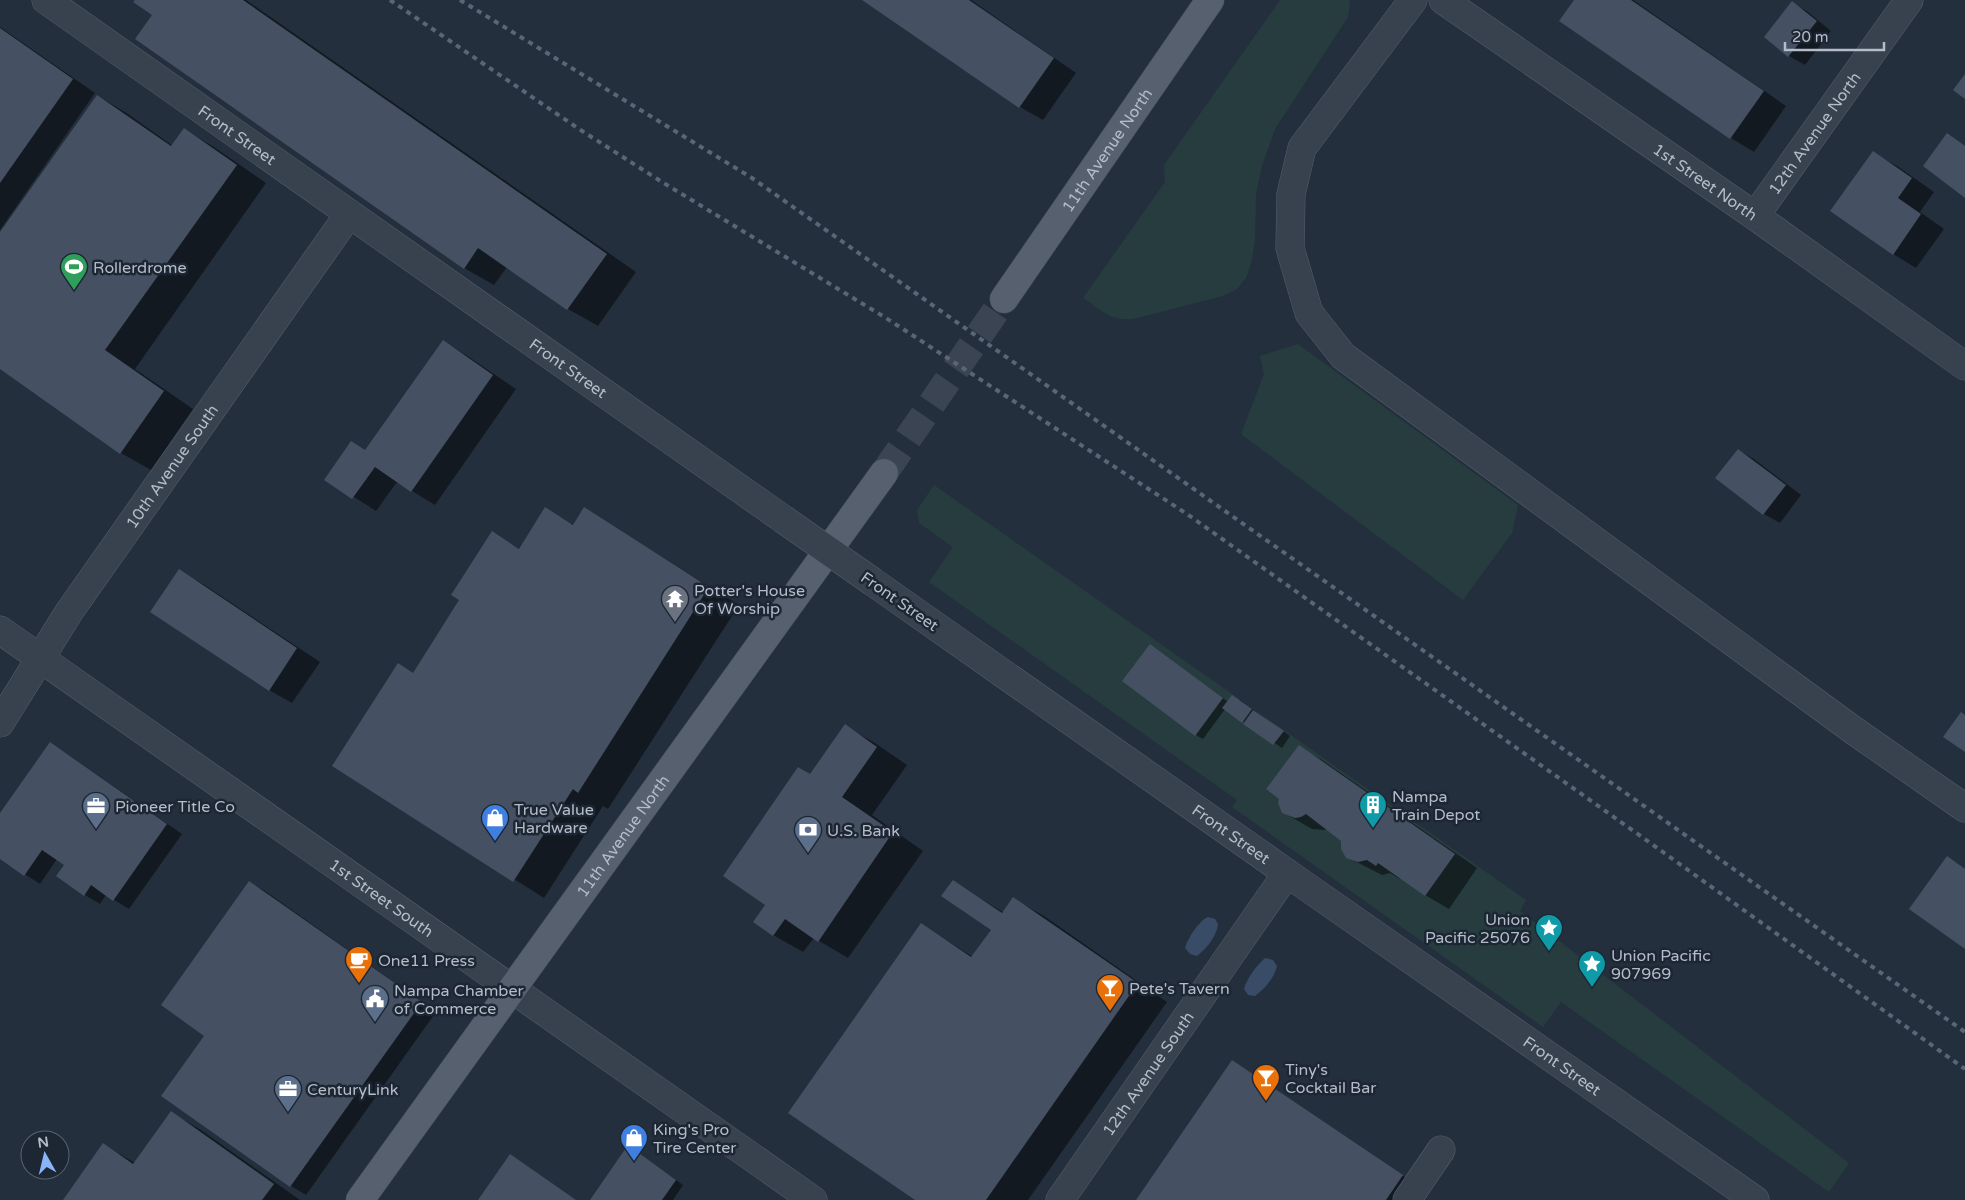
<svg xmlns="http://www.w3.org/2000/svg" width="1965" height="1200" font-family="'Varela Round',sans-serif">
<rect width="100%" height="100%" fill="#242f3e"/>
<g fill="#263c3f">
<path d="M1280 0H1349L1350 5 1348 17 1275 129 1262 166 1256 194 1255 241 1251 264 1246 278 1237 289 1223 296 1133 319C1110 321 1101 310 1083 298L1165 182 1164 165Z"/>
<polygon points="1298,344 1518,505 1512,533 1463,600 1241,434 1264,374 1260,356"/>
<polygon points="934,485 1526,900 1520,911 1849,1163 1829,1192 1561,1002 1543,1027 1232,807 1237,800 929,582 953,547 919,523 917,510"/>
</g>
<g fill="#394c67">
<path d="M1208 917 1215 919 1218 924C1217 936 1206 949 1197 956L1190 954 1185 948C1188 938 1198 922 1208 917Z"/>
<path d="M1265 958 1273 960 1277 966C1274 978 1265 989 1255 996L1248 995 1244 989C1247 978 1256 966 1265 958Z"/>
</g>
<g fill="#0007">
<polygon points="136,0 246,0 636,272 598,326 568,309 507,267 494,285 464,268"/>
<polygon points="865,0 971,0 1076,73 1043,120 1020,107"/>
<polygon points="1575,0 1633,0 1786,106 1754,152 1731,138 1561,21"/>
<polygon points="1793,3 1808,12 1831,31 1805,65 1789,56 1766,37"/>
<polygon points="0,27 95,93 0,230"/>
<polygon points="98,96 128,114 173,146 184,129 214,147 266,183 135,369 193,409 151,470 121,453 0,368 0,234"/>
<polygon points="1873,153 1897,166 1934,192 1920,212 1944,229 1916,268 1893,254"/>
<polygon points="443,341 466,355 516,389 435,505 397,482 376,511 326,479 366,451"/>
<polygon points="1738,450 1754,459 1801,495 1780,523 1764,514 1717,478"/>
<polygon points="546,509 574,525 585,509 739,605 608,809 603,806 544,898 334,766 414,674 461,599 492,533 520,549"/>
<polygon points="179,571 203,584 320,662 292,703 269,690"/>
<polygon points="1151,645 1228,702 1240,700 1290,736 1282,748 1225,709 1203,739 1196,735"/>
<polygon points="845,726 875,743 907,765 872,815 923,851 848,958 814,938 803,952 773,935 766,905 810,776"/>
<polygon points="51,744 66,753 182,834 129,909 106,895 100,904 85,895 58,876 65,865 57,859 40,884 0,858 0,815"/>
<polygon points="1299,747 1322,760 1477,868 1449,909 1425,895 1401,877 1400,879 1390,873 1382,875 1347,857 1342,840 1327,828 1325,830 1312,829 1288,815 1280,808"/>
<polygon points="953,881 1004,913 1014,899 1044,916 1167,1002 1028,1200 917,1200 921,924 973,957 992,930"/>
<polygon points="249,882 265,891 436,1012 306,1195 291,1186 163,1096 206,1036"/>
<polygon points="1240,1066 1409,1180 1396,1200 1137,1200"/>
<polygon points="171,1113 201,1130 300,1200 65,1200 104,1145 135,1163"/>
<polygon points="636,1151 683,1185 673,1200 591,1200"/>
</g>
<g fill="#455162">
<polygon points="135,0 243,0 607,254 567,310 478,248 464,269 135,39 152,15 133,2"/>
<polygon points="862,0 969,0 1054,58 1019,108"/>
<polygon points="1574,0 1631,0 1764,91 1730,139 1559,21"/>
<polygon points="1792,1 1817,21 1788,57 1764,37"/>
<polygon points="0,28 73,79 0,183"/>
<polygon points="1965,74 1965,99 1953,90"/>
<polygon points="97,95 171,146 184,128 237,165 105,350 164,391 120,454 0,369 0,232"/>
<polygon points="1947,133 1965,146 1965,198 1923,166"/>
<polygon points="1873,151 1912,178 1898,198 1921,214 1893,255 1830,211"/>
<polygon points="443,340 493,375 411,492 375,467 352,499 324,480 351,441 365,450"/>
<polygon points="1738,449 1786,485 1763,515 1715,478"/>
<polygon points="545,507 573,525 584,507 709,587 578,793 573,789 513,882 332,766 398,663 413,673 459,600 451,595 492,531 519,549"/>
<polygon points="179,569 297,648 269,691 150,612"/>
<polygon points="1150,644 1223,698 1195,736 1122,681"/>
<polygon points="1232,695 1252,709 1242,723 1222,708"/>
<polygon points="1253,710 1284,731 1273,745 1243,724"/>
<polygon points="1961,712 1965,715 1965,752 1943,737"/>
<polygon points="845,724 877,747 842,797 893,832 818,942 785,919 773,936 753,922 765,905 723,876 798,767 810,774"/>
<polygon points="50,742 167,824 113,901 91,885 84,896 56,876 64,865 42,850 24,876 0,859 0,813"/>
<polygon points="1299,745 1455,854 1425,896 1378,863 1376,866 1367,860 1358,862 1346,858 1341,849 1341,841 1306,814 1301,817 1295,818 1282,813 1278,803 1279,799 1266,789"/>
<polygon points="1947,856 1965,869 1965,949 1909,909"/>
<polygon points="953,880 1002,913 1013,897 1138,983 986,1200 915,1200 788,1113 921,923 971,957 991,930 941,896"/>
<polygon points="249,881 422,1002 290,1187 161,1096 204,1036 161,1005"/>
<polygon points="1232,1060 1403,1175 1386,1200 1136,1200"/>
<polygon points="171,1111 274,1184 262,1200 63,1200 103,1143 133,1164"/>
<polygon points="628,1145 676,1180 662,1200 590,1200"/>
<polygon points="510,1154 576,1200 478,1200"/>
</g>
<g fill="none" stroke-linecap="round" stroke-linejoin="round">
<polyline stroke="#3a4453" stroke-width="28" stroke-dasharray="28 14" stroke-linecap="butt" points="884,473 1004,299"/>
<defs>
<g id="minor">
<path id="s1" d="M46 0 783 519"/>
<polyline points="1413,0 1302,148 1291,194 1290,248 1309,313 1343,356 1853,730 1965,808"/>
<path id="s2" d="M1443 0 1755 216 1965 366"/>
<path id="s3" d="M1755 216 1909 0"/>
<path id="s4" d="M873 582 1287 873 1755 1200"/>
<path id="s5" d="M0 630 813 1200"/>
<path id="s6" d="M0 723 69 612 349 214"/>
<path id="s7" d="M1060 1200 1287 873"/>
<polyline points="1407,1200 1441,1150"/>
</g>
<g id="major">
<path id="s8" d="M1004 299 1210 0"/>
<path id="s9" d="M360 1200 884 473"/>
</g>
</defs>
<use href="#minor" stroke="#565f6c" stroke-width="29"/>
<use href="#major" stroke="#414a57" stroke-width="29"/>
<use href="#minor" stroke="#38414e" stroke-width="28"/>
<use href="#major" stroke="#56606e" stroke-width="28"/>
<g stroke="#5a6575" stroke-width="4" stroke-dasharray="5 5" stroke-linecap="butt">
<polyline points="390,0 579,129 662,182 886,318 1187,514 1649,842 1965,1069"/>
<polyline points="460,0 752,178 1965,1032"/>
</g>
<defs>
<polyline id="minor-bridge" points="783,519 873,582"/>
</defs>
<use href="#minor-bridge" stroke="#565f6c" stroke-width="29" stroke-linecap="butt"/>
<use href="#minor-bridge" stroke="#38414e" stroke-width="28"/>
</g>
<defs>
<symbol id="stadium-pin" viewBox="-11 -11 22 30"><path d="M0 17L-7.5 6A9.5 9.5 0 1 1 7.5 6Z" fill="#2e9e5b" stroke="#1d2633"/><path d="M0-5a6.5 5 0 1 0 0 10a6.5 5 0 1 0 0-10ZM-3.5-1.8h7v3.6h-7Z" fill="#fff"/></symbol>
<symbol id="temple-pin" viewBox="-11 -11 22 30"><path d="M0 17L-7.5 6A9.5 9.5 0 1 1 7.5 6Z" fill="#6b7280" stroke="#1d2633"/><path d="M0-6L5-2H3V0L6.5 2.5H4V6H1.5V3h-3V6H-4V2.5H-6.5L-3 0V-2H-5Z" fill="#fff"/></symbol>
<symbol id="building-pin" viewBox="-11 -11 22 30"><path d="M0 17L-7.5 6A9.5 9.5 0 1 1 7.5 6Z" fill="#0f9aa8" stroke="#1d2633"/><path d="M-4-6H4V6H1V3H-1V6H-4ZM-2.5-4.3h1.7v1.8h-1.7ZM.8-4.3h1.7v1.8H.8ZM-2.5-1h1.7V.8h-1.7ZM.8-1h1.7V.8H.8Z" fill="#fff"/></symbol>
<symbol id="office-pin" viewBox="-11 -11 22 30"><path d="M0 17L-7.5 6A9.5 9.5 0 1 1 7.5 6Z" fill="#5c6f8a" stroke="#1d2633"/><path d="M-6-3h4V-5.5h4V-3h4V5H-6ZM-1-4.5V-3h2v-1.5ZM-6 0V1H6V0Z" fill="#fff"/></symbol>
<symbol id="shop-pin" viewBox="-11 -11 22 30"><path d="M0 17L-7.5 6A9.5 9.5 0 1 1 7.5 6Z" fill="#3f7fe0" stroke="#1d2633"/><path d="M-5-2.5h2.3a2.7 3.5 0 0 1 5.4 0H5L5.5 6h-11ZM-1.5-2.5h3a1.5 2.3 0 0 0-3 0Z" fill="#fff"/></symbol>
<symbol id="bank-pin" viewBox="-11 -11 22 30"><path d="M0 17L-7.5 6A9.5 9.5 0 1 1 7.5 6Z" fill="#5c6f8a" stroke="#1d2633"/><path d="M-6-4H6V4H-6ZM0-2.3a2.3 2.3 0 1 0 0 4.6a2.3 2.3 0 1 0 0-4.6Z" fill="#fff"/></symbol>
<symbol id="sight-pin" viewBox="-11 -11 22 30"><path d="M0 17L-7.5 6A9.5 9.5 0 1 1 7.5 6Z" fill="#0f9aa8" stroke="#1d2633"/><path d="M0-6L1.8-2.2L6-1.7L2.9 1.2L3.7 5.4L0 3.3L-3.7 5.4L-2.9 1.2L-6-1.7L-1.8-2.2Z" fill="#fff"/></symbol>
<symbol id="cafe-pin" viewBox="-11 -11 22 30"><path d="M0 17L-7.5 6A9.5 9.5 0 1 1 7.5 6Z" fill="#e8710a" stroke="#1d2633"/><path d="M-5.5-4.5H6V0H3Q3 3.5 0 3.5H-2.5Q-5.5 3.5-5.5 0ZM3-3.2v2h1.7v-2ZM-6 4.5H4V6H-6Z" fill="#fff"/></symbol>
<symbol id="bar-pin" viewBox="-11 -11 22 30"><path d="M0 17L-7.5 6A9.5 9.5 0 1 1 7.5 6Z" fill="#e8710a" stroke="#1d2633"/><path d="M-6-5H6L.8 .8V4.5H3.5V6h-7V4.5H-.8V.8Z" fill="#fff"/></symbol>
<symbol id="civic-pin" viewBox="-11 -11 22 30"><path d="M0 17L-7.5 6A9.5 9.5 0 1 1 7.5 6Z" fill="#5c6f8a" stroke="#1d2633"/><path d="M-.6-6.5H3V-4.5H.6V-3L4-1V1h2V6H-6V1h2V-1L-.6-3ZM-1.2 2.5V6h2.4V2.5Z" fill="#fff"/></symbol>
</defs>
<g fill-rule="evenodd">
<use href="#stadium-pin" x="58" y="251" width="32" height="43"/>
<use href="#temple-pin" x="659" y="583" width="32" height="43"/>
<use href="#building-pin" x="1357" y="789" width="32" height="43"/>
<use href="#office-pin" x="80" y="790" width="32" height="43"/>
<use href="#shop-pin" x="479" y="802" width="32" height="43"/>
<use href="#bank-pin" x="792" y="814" width="32" height="43"/>
<use href="#sight-pin" x="1533" y="912" width="32" height="43"/>
<use href="#cafe-pin" x="343" y="944" width="32" height="43"/>
<use href="#sight-pin" x="1576" y="948" width="32" height="43"/>
<use href="#bar-pin" x="1094" y="972" width="32" height="43"/>
<use href="#civic-pin" x="359" y="983" width="32" height="43"/>
<use href="#bar-pin" x="1250" y="1062" width="32" height="43"/>
<use href="#office-pin" x="272" y="1073" width="32" height="43"/>
<use href="#shop-pin" x="618" y="1122" width="32" height="43"/>
</g>
<g text-anchor="middle" stroke-width="5" stroke-linejoin="round" paint-order="stroke">
<g font-size="16" fill="#b4bcc9" stroke="#1d2633">
<text dy="6" stroke="none"><textPath href="#s3" startOffset="102">12th Avenue North</textPath></text>
<text dy="6" stroke="none"><textPath href="#s1" startOffset="234">Front Street</textPath></text>
<text dy="6" stroke="none"><textPath href="#s8" startOffset="181">11th Avenue North</textPath></text>
<text dy="6" stroke="none"><textPath href="#s2" startOffset="319">1st Street North</textPath></text>
<text dy="6" stroke="none"><textPath href="#s1" startOffset="639">Front Street</textPath></text>
<text dy="6" stroke="none"><textPath href="#s6" startOffset="309">10th Avenue South</textPath></text>
<text transform="translate(900 601) rotate(35)" y="6">Front Street</text>
<text dy="6" stroke="none"><textPath href="#s4" startOffset="438">Front Street</textPath></text>
<text dy="6" stroke="none"><textPath href="#s9" startOffset="449">11th Avenue North</textPath></text>
<text dy="6" stroke="none"><textPath href="#s5" startOffset="466">1st Street South</textPath></text>
<text dy="6" stroke="none"><textPath href="#s4" startOffset="842">Front Street</textPath></text>
<text dy="6" stroke="none"><textPath href="#s7" startOffset="154">12th Avenue South</textPath></text>
</g>
<g font-size="16" fill="#b4bcc9" stroke="#1d2633" text-anchor="start">
<text x="93" y="273">Rollerdrome</text>
<text x="694" y="596">Potter's House<tspan x="694" dy="18">Of Worship</tspan></text>
<text x="1392" y="802">Nampa<tspan x="1392" dy="18">Train Depot</tspan></text>
<text x="115" y="812">Pioneer Title Co</text>
<text x="514" y="815">True Value<tspan x="514" dy="18">Hardware</tspan></text>
<text x="827" y="836">U.S. Bank</text>
<text x="1530" y="925" text-anchor="end">Union<tspan x="1530" dy="18">Pacific 25076</tspan></text>
<text x="1611" y="961">Union Pacific<tspan x="1611" dy="18">907969</tspan></text>
<text x="378" y="966">One11 Press</text>
<text x="1129" y="994">Pete's Tavern</text>
<text x="394" y="996">Nampa Chamber<tspan x="394" dy="18">of Commerce</tspan></text>
<text x="1285" y="1075">Tiny's<tspan x="1285" dy="18">Cocktail Bar</tspan></text>
<text x="307" y="1095">CenturyLink</text>
<text x="653" y="1135">King's Pro<tspan x="653" dy="18">Tire Center</tspan></text>
</g>
</g>
<g transform="translate(45 1155) rotate(352)"><circle r="24" fill="#1d2633" stroke="#59626f"/>
<path d="M0-4L9 19L0 12L-9 19Z" fill="#8ab4f8"/>
<text y="-8" font-size="14" font-weight="bold" text-anchor="middle" fill="#b4bcc9">N</text>
</g>
<path d="M1785 42v8h99v-8" fill="none" stroke="#b4bcc9" stroke-width="2.5"/>
<text x="1792" y="42" font-size="15" fill="#b4bcc9" stroke="#1d2633" stroke-width="4" paint-order="stroke">20 m</text>
</svg>
